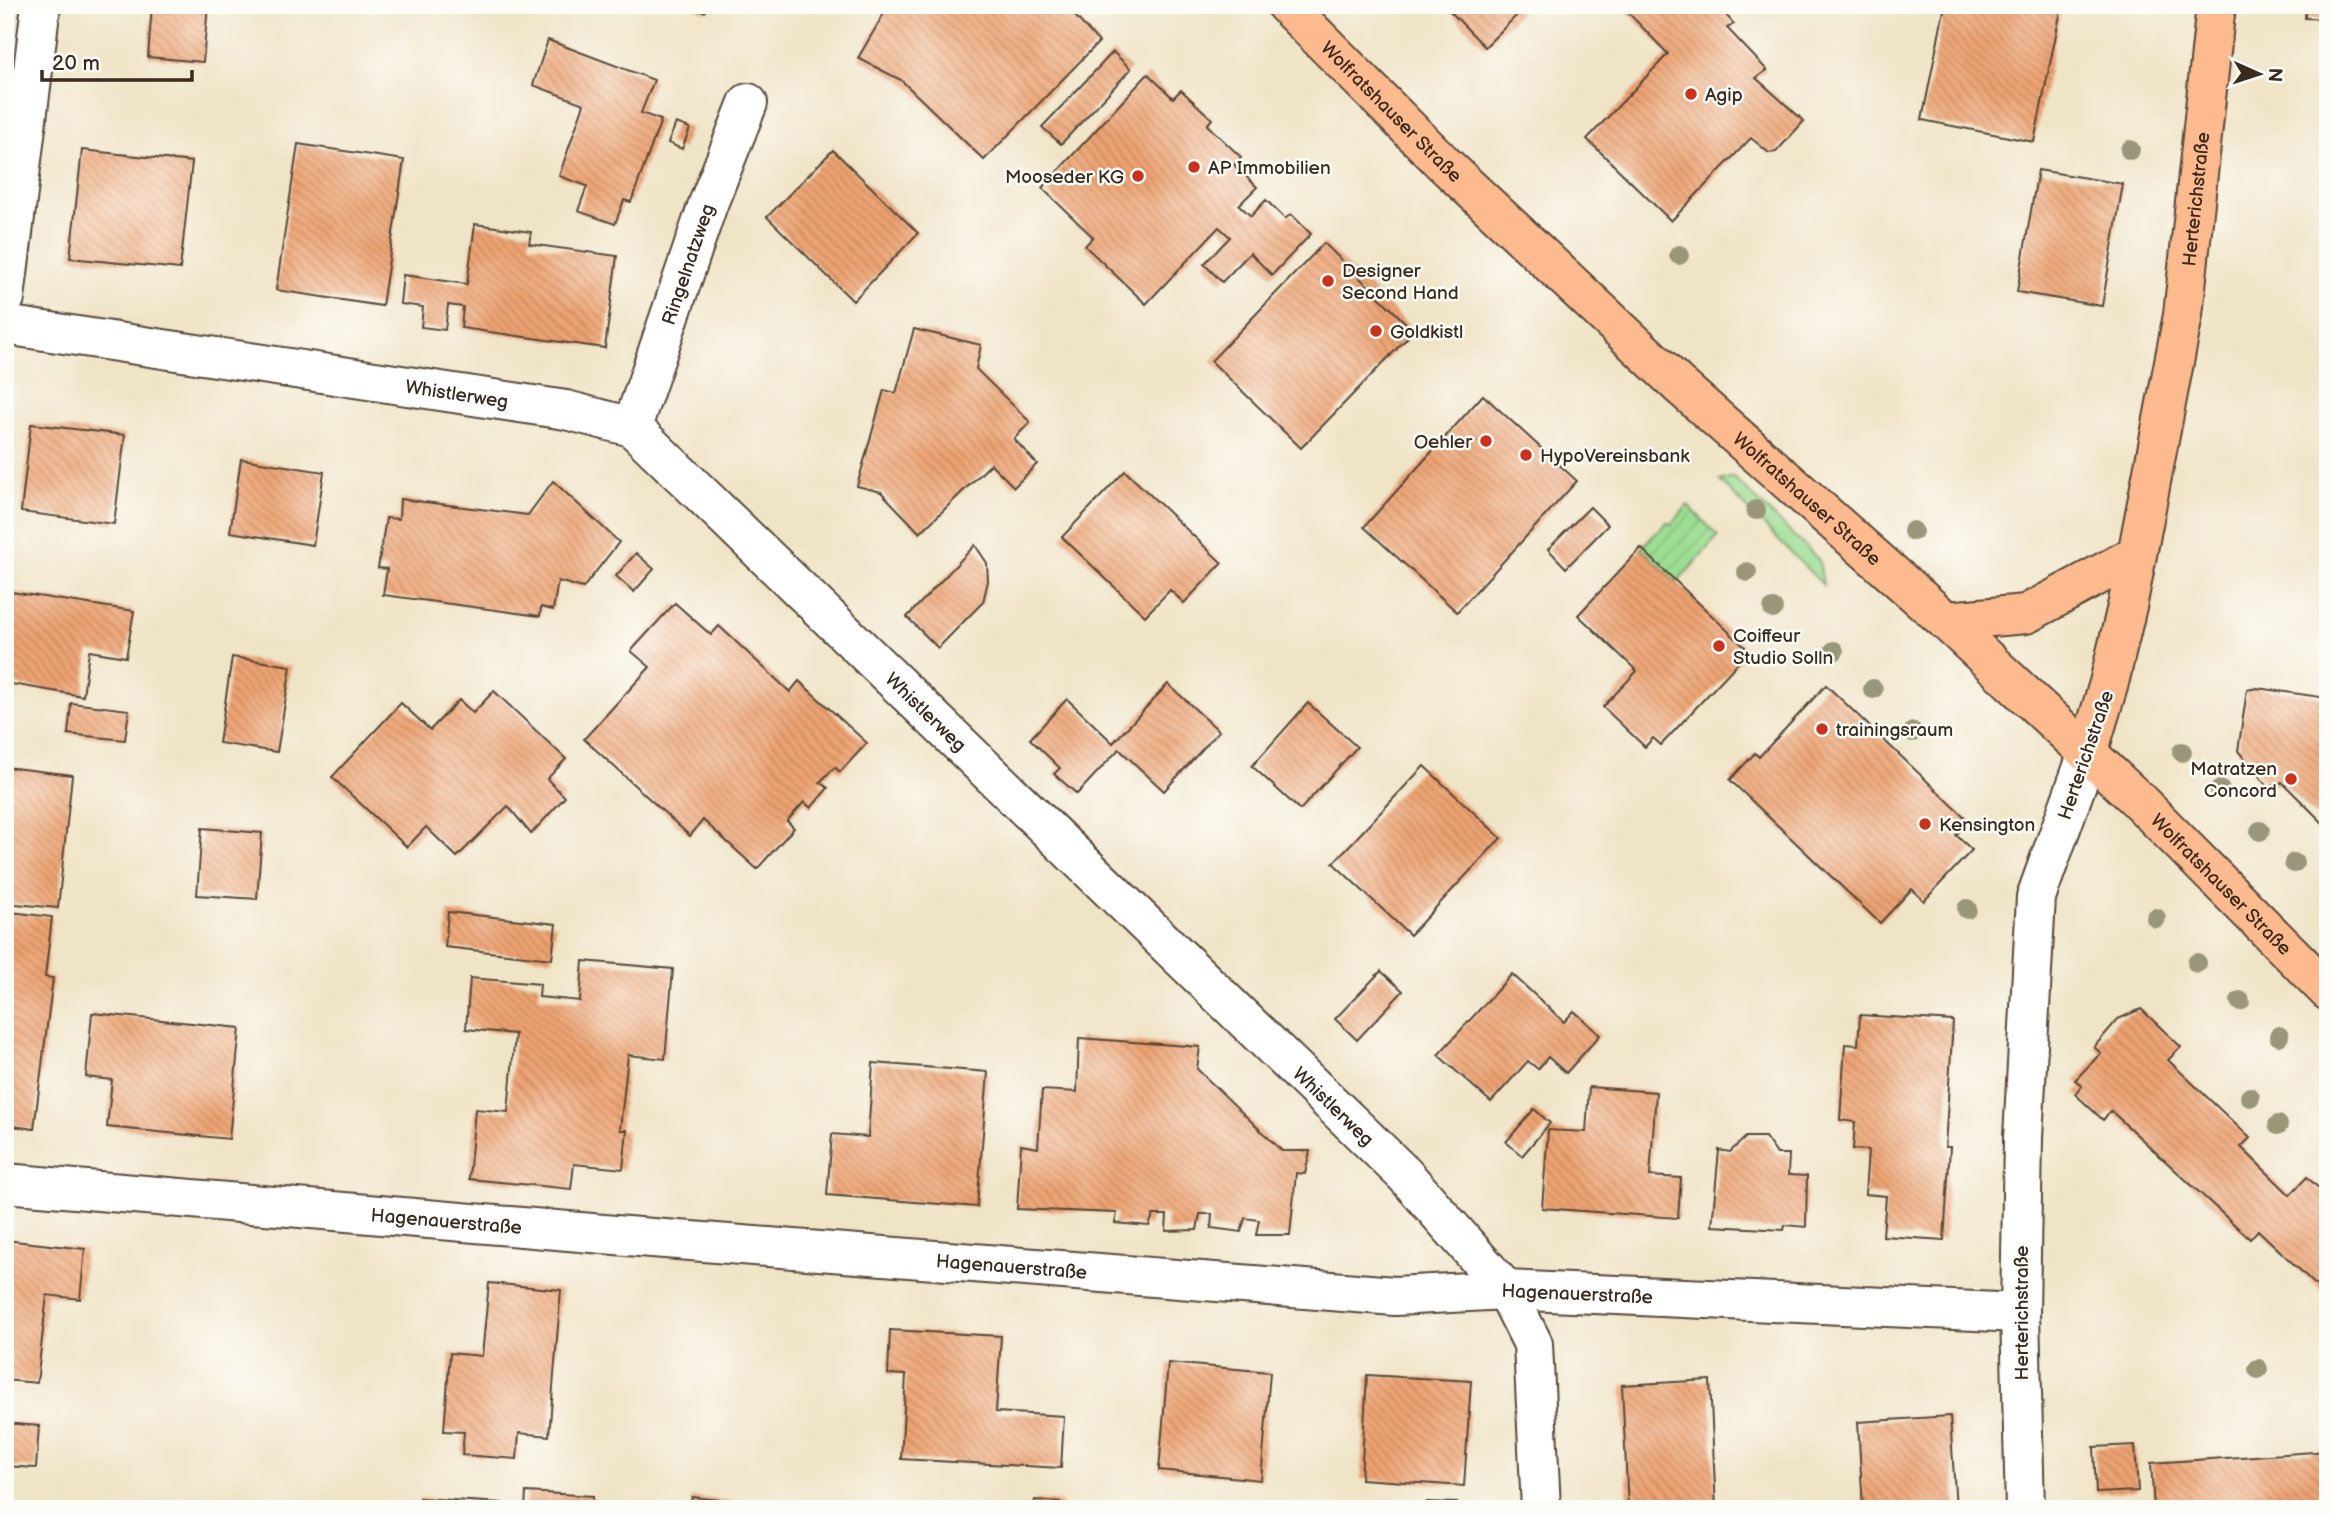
<svg xmlns="http://www.w3.org/2000/svg" width="2333" height="1514" font-family="'Balsamiq Sans',sans-serif">
<defs>
<pattern id="garden-furrows" width="10" height="10" patternUnits="userSpaceOnUse" patternTransform="scale(1.75)"><rect width="10" height="10" fill="#9ddd93"/><path d="M-1 1l2-2M0 10L10 0M9 11l2-2" fill="none" stroke="#88be7e"/></pattern>
<pattern id="building-back-hatch" width="6" height="6" patternUnits="userSpaceOnUse" patternTransform="scale(1.75)"><rect width="6" height="6" fill="#eea372"/><path d="M-1 5l2 2M0 0l6 6M5-1l2 2" fill="none" stroke="#c2855d"/></pattern>
</defs>
<rect width="100%" height="100%" fill="#fdfcf7"/>
<filter id="ink" filterUnits="userSpaceOnUse"><feTurbulence type="fractalNoise" baseFrequency=".0143" numOctaves="2"/><feDisplacementMap in="SourceGraphic" scale="14" xChannelSelector="R" yChannelSelector="G"/><feConvolveMatrix kernelMatrix="1 2 1 2 8 2 1 2 1" color-interpolation-filters="sRGB"/></filter>
<filter id="wash" filterUnits="userSpaceOnUse"><feTurbulence type="fractalNoise" baseFrequency=".00686" numOctaves="4" result="noise"/><feDisplacementMap in="SourceGraphic" scale="28" xChannelSelector="R" yChannelSelector="G"/><feGaussianBlur stdDeviation="1.57" result="paint"/><feColorMatrix in="noise" values="0 0 0 0 0 0 0 0 0 0 0 0 0 0 0 0 0 1.4 0 .05"/><feComposite in="paint" operator="in"/></filter>
<g filter="url(#wash)">
<rect width="100%" height="100%" fill="#f0e4c7"/>
<polygon fill="#9ddd93" stroke="#6c8458" stroke-width="2" points="1733,477 1819,560 1823,585 1720,481"/>
<polygon fill="url(#garden-furrows)" stroke="#6c8458" stroke-width="2" points="1688,505 1718,536 1677,583 1641,548 1667,522 1672,524"/>
<g id="blocks">
<g fill="url(#building-back-hatch)">
<polygon points="152,5 208,5 203,62 148,57"/>
<polygon points="691,5 708,5 705,12"/>
<polygon points="889,5 1065,5 1099,42 984,160 901,80 858,58"/>
<polygon points="1444,5 1527,5 1485,47"/>
<polygon points="1621,5 1717,5 1734,24 1727,28 1767,70 1756,78 1804,121 1776,152 1769,153 1751,138 1671,221 1587,139 1668,54"/>
<polygon points="1945,5 2062,5 2034,142 1922,120"/>
<polygon points="2306,5 2328,5 2328,19 2305,18"/>
<polygon points="548,40 654,80 641,113 661,120 631,202 624,200 615,224 578,211 587,186 559,176 584,104 533,85"/>
<polygon points="1113,52 1131,69 1061,144 1042,127"/>
<polygon points="1148,74 1173,98 1181,90 1212,119 1207,125 1241,157 1234,165 1257,187 1239,205 1251,216 1266,200 1285,219 1291,214 1311,234 1272,275 1250,253 1222,282 1204,264 1230,237 1219,227 1146,304 1085,246 1093,237 1042,188"/>
<polygon points="676,123 690,128 682,149 668,143"/>
<polygon points="298,144 404,160 382,306 276,290"/>
<polygon points="82,150 192,162 180,269 70,258"/>
<polygon points="833,150 918,233 853,301 767,217"/>
<polygon points="2038,170 2123,184 2102,306 2017,292"/>
<polygon points="475,224 531,232 529,244 617,256 605,348 461,328 463,307 448,305 445,330 421,327 423,307 400,304 403,275 467,284"/>
<polygon points="1324,243 1414,331 1301,448 1211,361"/>
<polygon points="914,329 981,345 976,369 1030,422 1014,439 1037,464 1014,487 991,464 920,533 881,492 857,486 884,390 896,393"/>
<polygon points="1483,395 1577,481 1457,612 1364,527"/>
<polygon points="31,424 125,435 114,524 21,512"/>
<polygon points="241,459 324,472 313,545 230,532"/>
<polygon points="1125,471 1222,563 1184,603 1170,590 1145,616 1062,537"/>
<polygon points="553,481 619,542 583,588 558,581 553,610 541,607 540,616 383,595 387,569 378,568 386,518 399,519 400,499 528,515"/>
<polygon points="1590,507 1608,525 1566,568 1548,549"/>
<polygon points="975,545 987,563 988,581 983,602 938,648 907,617"/>
<polygon points="1641,548 1749,651 1661,745 1653,738 1645,747 1603,707 1637,671 1578,615"/>
<polygon points="636,553 654,569 634,592 616,576"/>
<polygon points="5,591 134,611 126,657 89,651 83,696 5,683"/>
<polygon points="675,603 711,635 719,626 790,692 799,681 867,743 840,772 835,767 820,782 828,788 811,808 804,802 787,821 794,828 757,869 703,820 690,836 584,739 650,667 631,651"/>
<polygon points="232,657 291,666 277,752 219,743"/>
<polygon points="1168,684 1219,731 1164,791 1119,749 1077,794 1054,774 1060,768 1030,739 1067,699 1113,743"/>
<polygon points="1826,685 1969,821 1956,835 1972,850 1924,901 1912,889 1880,923 1730,780 1755,753 1759,757"/>
<polygon points="2257,688 2328,698 2328,828 2282,782 2269,788 2238,751 2247,690"/>
<polygon points="494,691 566,759 547,779 565,797 531,834 508,806 457,857 426,827 407,847 332,777 401,703 430,730 459,700 473,713"/>
<polygon points="71,703 129,710 125,740 68,734"/>
<polygon points="1308,703 1357,747 1300,810 1252,766"/>
<polygon points="1424,766 1501,838 1410,935 1333,863"/>
<polygon points="5,767 72,775 58,908 5,903"/>
<polygon points="202,828 262,833 257,899 197,895"/>
<polygon points="11,912 52,917 45,977 53,978 34,1129 5,1125 5,968"/>
<polygon points="448,912 556,924 552,959 445,947"/>
<polygon points="583,961 673,969 665,1059 628,1055 620,1130 627,1130 623,1169 574,1164 571,1189 469,1179 475,1109 508,1112 515,1034 466,1029 470,978 540,984 539,997 580,1001"/>
<polygon points="1381,971 1403,991 1357,1040 1335,1019"/>
<polygon points="1512,974 1564,1022 1574,1011 1600,1035 1566,1073 1548,1057 1538,1069 1528,1061 1491,1102 1438,1055"/>
<polygon points="2141,1009 2181,1047 2168,1060 2250,1138 2241,1147 2290,1195 2307,1177 2328,1197 2328,1297 2258,1230 2250,1239 2111,1111 2103,1120 2075,1094 2082,1086 2075,1080 2101,1053 2094,1047 2118,1019"/>
<polygon points="92,1013 240,1028 229,1139 107,1127 112,1080 86,1077"/>
<polygon points="1860,1015 1953,1021 1945,1147 1950,1147 1944,1240 1883,1236 1886,1196 1865,1194 1868,1150 1853,1149 1855,1122 1840,1120 1845,1044 1858,1045"/>
<polygon points="1079,1038 1200,1047 1197,1069 1282,1151 1310,1151 1305,1174 1296,1173 1290,1235 1256,1235 1259,1220 1245,1218 1241,1232 1211,1228 1212,1214 1200,1214 1197,1230 1166,1231 1167,1215 1153,1215 1149,1226 1115,1223 1117,1213 1017,1209 1021,1145 1038,1148 1042,1090 1077,1092"/>
<polygon points="873,1063 988,1072 977,1207 827,1195 832,1134 868,1137"/>
<polygon points="1589,1087 1656,1092 1650,1176 1681,1178 1678,1218 1542,1208 1548,1130 1586,1132"/>
<polygon points="1534,1109 1550,1123 1522,1156 1506,1142"/>
<polygon points="1746,1137 1765,1137 1777,1154 1789,1154 1788,1175 1807,1176 1806,1227 1785,1225 1784,1230 1712,1226 1719,1150 1730,1152"/>
<polygon points="5,1240 85,1249 80,1299 47,1295 37,1383 5,1380"/>
<polygon points="489,1283 561,1290 549,1436 519,1433 517,1459 462,1455 464,1432 444,1431 450,1353 482,1356"/>
<polygon points="890,1330 1001,1336 996,1412 1064,1416 1061,1468 901,1459 906,1375 888,1374"/>
<polygon points="1168,1363 1270,1372 1261,1480 1159,1470"/>
<polygon points="1367,1375 1471,1381 1464,1486 1361,1479"/>
<polygon points="1710,1380 1716,1509 1628,1509 1622,1385"/>
<polygon points="1950,1416 1956,1509 1863,1509 1858,1422"/>
<polygon points="5,1423 39,1426 36,1468 5,1466"/>
<polygon points="2135,1445 2138,1491 2096,1493 2094,1447"/>
<polygon points="2328,1451 2328,1509 2154,1509 2151,1463"/>
<polygon points="526,1492 593,1496 592,1509 525,1509"/>
<polygon points="692,1497 750,1503 750,1509 690,1509"/>
<polygon points="419,1498 502,1503 502,1509 419,1509"/>
<polygon points="1035,1500 1061,1502 1061,1509 1033,1509"/>
<polygon points="1427,1502 1457,1503 1456,1509 1426,1509"/>
</g>
</g>
</g>
<g filter="url(#ink)">
<use href="#blocks" fill-opacity="0" stroke="#564637" stroke-width="2"/>
<g fill="none" stroke-linecap="round" stroke-linejoin="round">
<defs>
<g id="minor">
<polyline points="5,298 41,5"/>
<path id="s1" d="M5 325 566 410 632 427 1405 1175 1506 1290 1533 1344 1541 1509"/>
<path id="s2" d="M632 427 708 204 748 103"/>
<path id="s3" d="M5 1183 627 1236 1395 1296 1506 1290 2020 1313"/>
<polyline points="2025,1509 2020,1313 2023,1138 2036,897 2088,753"/>
</g>
<g id="major">
<path id="s4" d="M1286 5 1443 163 1679 385 1946 621 2137 799 2328 991"/>
<polyline points="1946,621 2026,614 2136,555"/>
<path id="s5" d="M2088 753 2109 683 2128 602 2183 315 2216 5"/>
</g>
</defs>
<use href="#minor" stroke="#564637" stroke-width="42"/>
<use href="#major" stroke="#564637" stroke-width="42"/>
<use href="#minor" stroke="#fff" stroke-width="38"/>
<use href="#major" stroke="#fcba8e" stroke-width="38"/>
</g>
<g fill="#9a967a">
<circle cx="2130" cy="150" r="10"/>
<circle cx="1679" cy="255" r="10"/>
<circle cx="1756" cy="510" r="10"/>
<circle cx="1913" cy="531" r="10"/>
<circle cx="1747" cy="572" r="10"/>
<circle cx="1773" cy="609" r="10"/>
<circle cx="1834" cy="651" r="10"/>
<circle cx="1873" cy="689" r="10"/>
<circle cx="1913" cy="732" r="10"/>
<circle cx="2182" cy="752" r="10"/>
<circle cx="2220" cy="790" r="10"/>
<circle cx="2260" cy="831" r="10"/>
<circle cx="2294" cy="863" r="10"/>
<circle cx="1967" cy="909" r="10"/>
<circle cx="2156" cy="918" r="10"/>
<circle cx="2197" cy="963" r="10"/>
<circle cx="2240" cy="1001" r="10"/>
<circle cx="2279" cy="1036" r="10"/>
<circle cx="2250" cy="1097" r="10"/>
<circle cx="2278" cy="1125" r="10"/>
<circle cx="2258" cy="1369" r="10"/>
</g>
</g>
<g fill="#c8321e" stroke="#fdfcf7" stroke-width="2.5">
<circle cx="1691" cy="94" r="7"/>
<circle cx="1194" cy="167" r="7"/>
<circle cx="1138" cy="176" r="7"/>
<circle cx="1328" cy="281" r="7"/>
<circle cx="1376" cy="331" r="7"/>
<circle cx="1486" cy="441" r="7"/>
<circle cx="1526" cy="455" r="7"/>
<circle cx="1719" cy="646" r="7"/>
<circle cx="1822" cy="729" r="7"/>
<circle cx="2291" cy="779" r="7"/>
<circle cx="1925" cy="824" r="7"/>
</g>
<g text-anchor="middle" stroke-width="5" stroke-linejoin="round" paint-order="stroke">
<g font-size="19" fill="#3b2a1e" stroke="#fdfcf7" text-anchor="start">
<text x="1705" y="101">Agip</text>
<text x="1208" y="174">AP Immobilien</text>
<text x="1124" y="183" text-anchor="end">Mooseder KG</text>
<text x="1342" y="277">Designer<tspan x="1342" dy="22">Second Hand</tspan></text>
<text x="1390" y="338">Goldkistl</text>
<text x="1472" y="448" text-anchor="end">Oehler</text>
<text x="1540" y="462">HypoVereinsbank</text>
<text x="1733" y="642">Coiffeur<tspan x="1733" dy="22">Studio Solln</tspan></text>
<text x="1836" y="736">trainingsraum</text>
<text x="2277" y="775" text-anchor="end">Matratzen<tspan x="2277" dy="22">Concord</tspan></text>
<text x="1939" y="831">Kensington</text>
</g>
<g font-size="19" fill="#3b2a1e" stroke="#fdfcf7">
<text dy="7" stroke="none"><textPath href="#s4" startOffset="150">Wolfratshauser Straße</textPath></text>
<text dy="7" stroke="none"><textPath href="#s5" startOffset="565">Herterichstraße</textPath></text>
<text dy="7" stroke="none"><textPath href="#s2" startOffset="172">Ringelnatzweg</textPath></text>
<text dy="7" stroke="none"><textPath href="#s1" startOffset="457">Whistlerweg</textPath></text>
<text dy="7" stroke="none"><textPath href="#s4" startOffset="718">Wolfratshauser Straße</textPath></text>
<text dy="7" stroke="none"><textPath href="#s1" startOffset="1045">Whistlerweg</textPath></text>
<text transform="translate(2085 755) rotate(-71)" y="7">Herterichstraße</text>
<text dy="7" stroke="none"><textPath href="#s4" startOffset="1284">Wolfratshauser Straße</textPath></text>
<text dy="7" stroke="none"><textPath href="#s1" startOffset="1612">Whistlerweg</textPath></text>
<text dy="7" stroke="none"><textPath href="#s3" startOffset="443">Hagenauerstraße</textPath></text>
<text dy="7" stroke="none"><textPath href="#s3" startOffset="1010">Hagenauerstraße</textPath></text>
<text dy="7" stroke="none"><textPath href="#s3" startOffset="1577">Hagenauerstraße</textPath></text>
<text transform="translate(2021 1313) rotate(-90)" y="7">Herterichstraße</text>
</g>
</g>
<rect width="2333" height="1514" fill="none" stroke="#fdfcf7" stroke-width="28"/>
<g transform="translate(2259 74) rotate(93)" stroke="#fdfcf7" stroke-width="5" paint-order="stroke">
<path d="M0-5L12 26L0 18L-12 26Z" fill="#3b2a1e"/>
<text y="-10" font-size="19" font-weight="bold" text-anchor="middle" fill="#3b2a1e">N</text>
</g>
<path d="M42 70v10h150v-10" fill="none" stroke="#3b2a1e" stroke-width="3.5"/>
<text x="52" y="70" font-size="21" fill="#3b2a1e" stroke="#fdfcf7" stroke-width="5" paint-order="stroke">20 m</text>
</svg>
